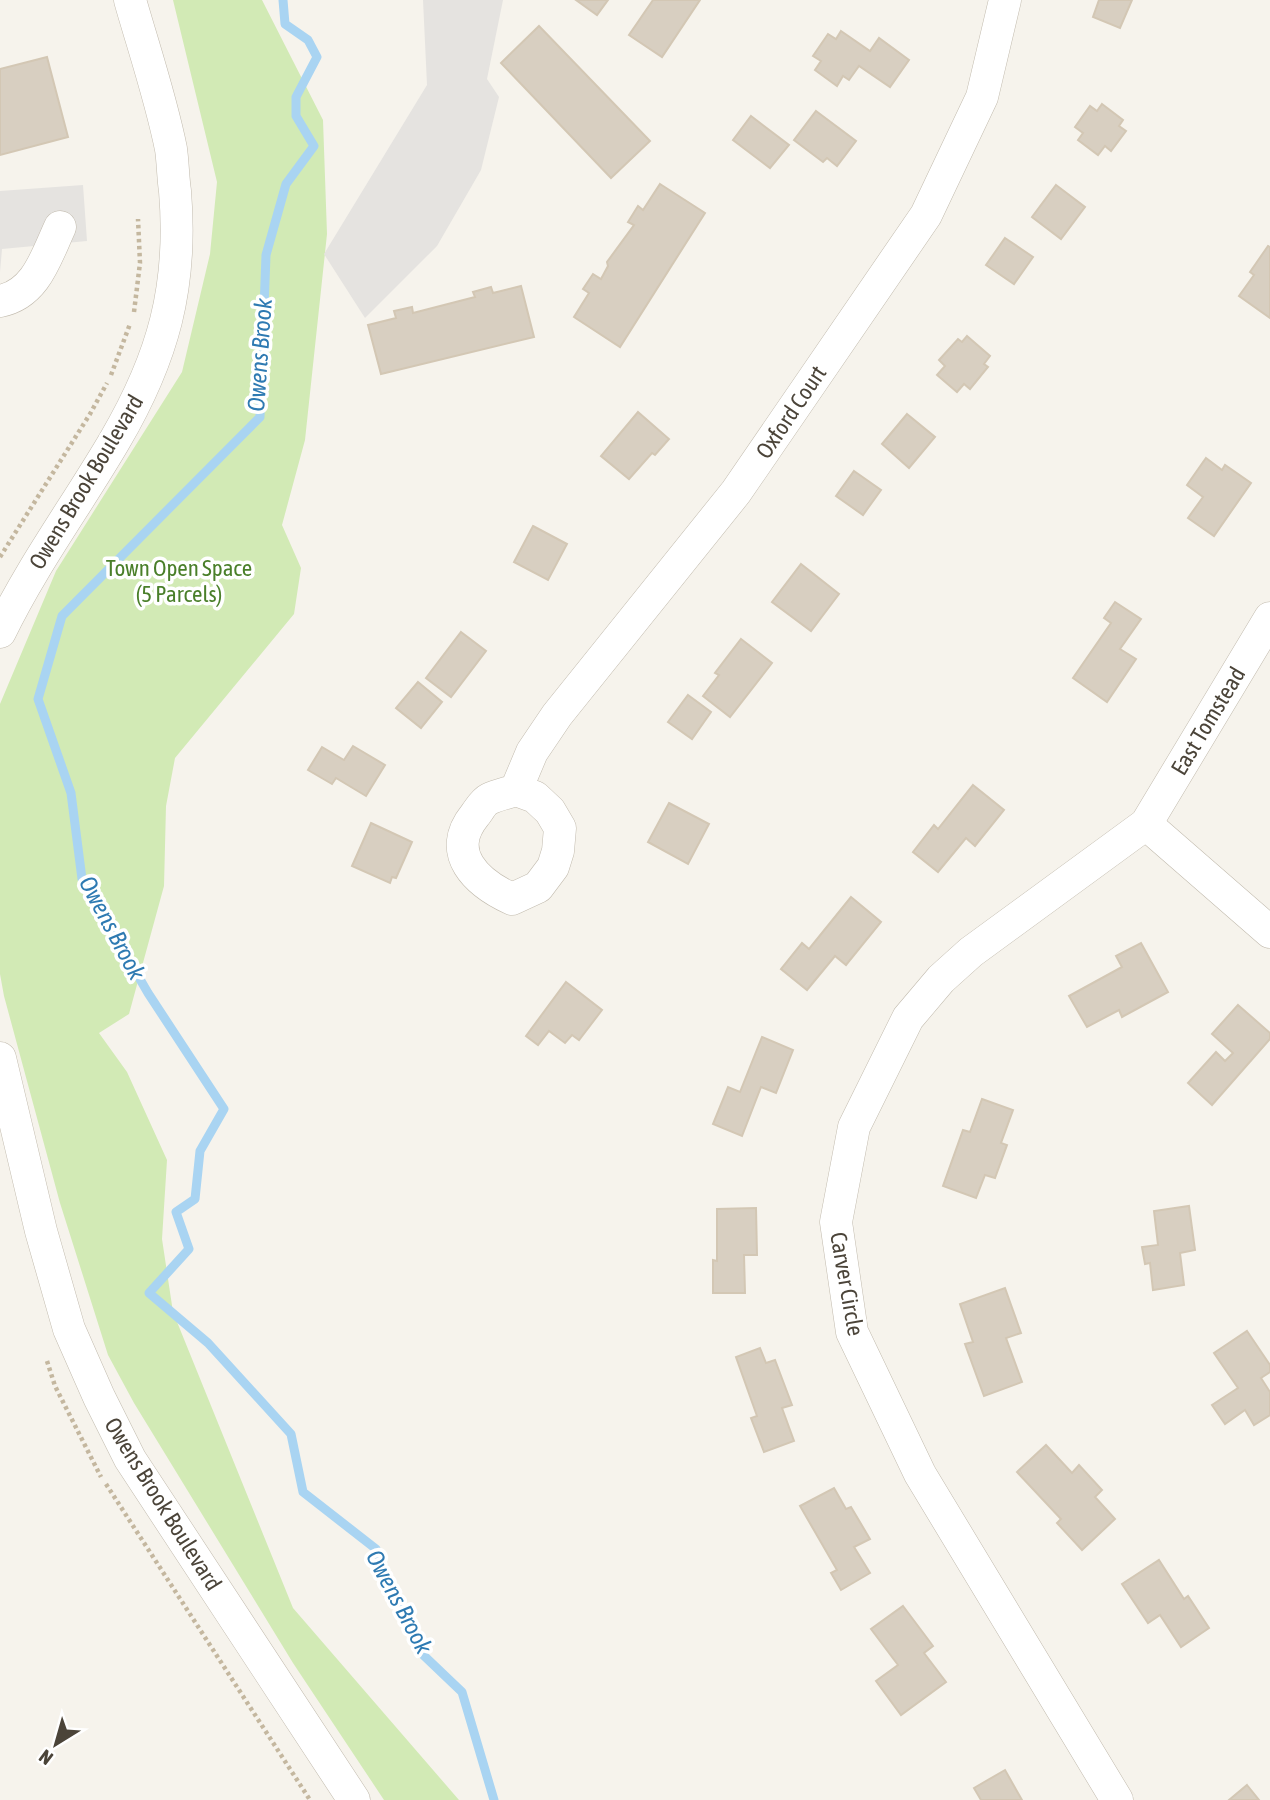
<svg xmlns="http://www.w3.org/2000/svg" width="1270" height="1800" font-family="'Asap Condensed',sans-serif">
<rect width="100%" height="100%" fill="#f6f3ec"/>
<polygon fill="#d2eab5" points="173,0 262,0 323,120 327,234 305,440 282,525 301,568 294,614 175,758 166,806 164,886 129,1014 99,1033 127,1072 167,1160 162,1239 173,1312 293,1608 459,1800 384,1800 293,1663 134,1403 108,1355 60,1203 4,996 0,974 0,704 56,571 182,372 210,254 217,182"/>
<g fill="#e5e3e0">
<polygon points="423,0 503,0 487,79 499,97 481,170 437,246 365,318 324,254 427,85"/>
<polygon points="83,185 87,241 2,249 0,272 0,191"/>
</g>
<g fill="none" stroke-linecap="round" stroke-linejoin="round">
<polyline stroke="#a9d4f2" stroke-width="9" points="283,0 285,24 308,40 317,57 296,97 296,116 314,146 286,184 266,255 260,417 62,616 38,699 71,793 82,879 148,993 224,1109 200,1151 195,1199 176,1212 189,1249 149,1293 208,1343 291,1434 303,1492 376,1549 418,1650 462,1692 494,1800"/>
</g>
<g fill="#d8cfc1" stroke="#d3c7b4" stroke-width="2">
<polygon points="576,0 608,0 597,15"/>
<polygon points="653,0 700,0 662,57 629,35"/>
<polygon points="1099,0 1132,0 1120,28 1093,17"/>
<polygon points="539,26 650,141 611,178 501,63"/>
<polygon points="841,31 870,51 879,38 909,60 890,87 859,66 849,80 843,76 837,86 815,70 821,61 813,56 828,34 836,39"/>
<polygon points="47,57 68,137 0,155 0,69"/>
<polygon points="1102,104 1123,120 1119,126 1126,131 1111,151 1105,146 1098,155 1078,140 1083,133 1075,127 1090,106 1097,111"/>
<polygon points="816,111 856,141 837,166 827,158 823,162 794,140"/>
<polygon points="751,116 789,145 770,168 733,140"/>
<polygon points="660,184 705,213 620,347 574,317 589,293 583,289 593,274 601,279 608,266 607,262 634,225 628,222 638,206 643,210"/>
<polygon points="1056,185 1085,207 1061,239 1032,217"/>
<polygon points="1005,238 1033,257 1014,284 986,265"/>
<polygon points="1268,246 1270,247 1270,318 1239,296 1254,275 1250,272"/>
<polygon points="521,286 534,337 381,374 368,325 396,318 394,311 412,307 413,313 475,297 473,292 491,287 493,293"/>
<polygon points="967,336 990,356 984,364 988,367 970,389 964,384 957,392 937,375 945,366 939,360 958,339 962,342"/>
<polygon points="638,412 669,439 655,455 652,453 629,479 601,456"/>
<polygon points="907,414 935,437 909,468 882,444"/>
<polygon points="1206,458 1222,470 1225,465 1251,483 1214,536 1188,518 1203,497 1187,485"/>
<polygon points="854,471 881,490 863,515 836,496"/>
<polygon points="533,526 567,544 548,580 514,562"/>
<polygon points="801,564 839,594 811,631 772,602"/>
<polygon points="1115,602 1141,619 1120,649 1136,659 1107,702 1073,678 1111,623 1104,618"/>
<polygon points="461,632 486,651 451,697 426,678"/>
<polygon points="741,639 772,663 730,717 703,696 719,675 715,673"/>
<polygon points="418,682 442,702 421,728 396,708"/>
<polygon points="688,695 711,712 692,739 668,722"/>
<polygon points="353,746 385,765 366,796 336,778 332,784 308,770 322,747 344,760"/>
<polygon points="973,785 1004,810 975,846 966,838 938,872 913,852 934,825 938,829"/>
<polygon points="669,803 709,824 688,864 648,842"/>
<polygon points="371,823 412,842 396,878 392,877 390,883 352,866"/>
<polygon points="851,897 881,922 846,965 835,956 807,990 781,969 802,943 809,949"/>
<polygon points="1141,943 1168,992 1122,1017 1119,1010 1087,1027 1069,996 1122,967 1116,956"/>
<polygon points="566,982 602,1010 579,1040 572,1035 565,1043 549,1031 538,1045 526,1036"/>
<polygon points="1238,1005 1270,1033 1270,1039 1212,1105 1188,1083 1216,1052 1225,1061 1233,1053 1212,1034"/>
<polygon points="762,1037 793,1050 776,1093 761,1087 742,1136 713,1124 728,1087 740,1092"/>
<polygon points="982,1099 1013,1110 1001,1143 1007,1145 995,1178 985,1175 976,1198 943,1186 963,1130 970,1132"/>
<polygon points="1189,1206 1195,1250 1180,1253 1184,1285 1153,1290 1150,1263 1145,1264 1142,1247 1158,1245 1154,1211"/>
<polygon points="756,1208 757,1255 744,1255 745,1293 713,1293 713,1260 717,1261 717,1209"/>
<polygon points="1005,1288 1021,1333 1006,1338 1022,1382 984,1396 965,1344 973,1342 960,1304"/>
<polygon points="1247,1331 1270,1365 1270,1372 1261,1378 1270,1392 1270,1415 1254,1425 1245,1410 1225,1424 1212,1405 1238,1388 1214,1353"/>
<polygon points="760,1348 766,1363 775,1360 792,1405 782,1408 794,1441 764,1452 751,1418 757,1416 736,1357"/>
<polygon points="1046,1445 1072,1473 1079,1465 1102,1490 1095,1497 1115,1519 1082,1550 1057,1523 1061,1519 1017,1472"/>
<polygon points="834,1488 846,1509 851,1507 870,1539 854,1547 870,1573 841,1590 831,1573 837,1570 800,1506"/>
<polygon points="1159,1560 1184,1599 1188,1596 1209,1628 1181,1647 1160,1615 1148,1623 1122,1584"/>
<polygon points="903,1606 933,1646 924,1653 946,1682 901,1715 876,1681 898,1665 871,1629"/>
<polygon points="1005,1770 1022,1800 981,1800 974,1788"/>
<polygon points="1247,1785 1259,1800 1229,1800"/>
</g>
<g fill="none" stroke-linecap="round" stroke-linejoin="round">
<defs>
<g id="minor">
<path d="M0 301C36 294 46 257 60 227"/>
<path d="M0 632C33 564 77 505 115 440 163 358 183 287 175 191 173 178 173 163 171 149 161 99 144 49 130 0"/>
<path d="M516 790 535 797 550 811 560 828 558 851 553 867 538 887 512 899C477 883 444 853 475 815 479 810 483 802 489 799 497 795 507 793 516 790L532 752 557 715 736 492 926 215 982 97 1005 0"/>
<polyline points="1146,824 1270,932"/>
<polyline points="0,1058 41,1231 69,1329 99,1397 130,1459 354,1800"/>
<polyline points="1117,1800 920,1474 852,1332 836,1222 854,1127 908,1018 941,979 971,952 1146,824 1270,618"/>
</g>
</defs>
<use href="#minor" stroke="#c2bbae" stroke-width="33"/>
<g stroke="#c4b79f" stroke-width="4.5" stroke-dasharray="3.5 3.5" stroke-linecap="butt">
<polyline points="134,312 140,263 138,219"/>
<polyline points="111,375 130,324"/>
<polyline points="0,557 90,414 107,383"/>
<polyline points="47,1361 55,1386 101,1477"/>
<polyline points="106,1484 310,1800"/>
</g>
<use href="#minor" stroke="#fff" stroke-width="32"/>
</g>
<g text-anchor="middle" stroke-width="7" stroke-linejoin="round" paint-order="stroke">
<g font-size="23" fill="#4b4439" stroke="#fff">
<text transform="translate(791 412) rotate(-56)" y="8">Oxford Court</text>
<text transform="translate(86 482) rotate(-59)" y="8">Owens Brook Boulevard</text>
<text transform="translate(1208 721) rotate(-59)" y="8">East Tomstead</text>
<text transform="translate(847 1284) rotate(80)" y="8">Carver Circle</text>
<text transform="translate(163 1504) rotate(58)" y="8">Owens Brook Boulevard</text>
</g>
<g font-size="23" fill="#4a7f2a" stroke="#fff">
<text x="179" y="576">Town Open Space<tspan x="179" dy="26">(5 Parcels)</tspan></text>
</g>
<g font-size="24" font-style="italic" fill="#2e7ab2" stroke="#fff">
<text transform="translate(260 355) rotate(-86)" y="8">Owens Brook</text>
<text transform="translate(112 928) rotate(62)" y="8">Owens Brook</text>
<text transform="translate(399 1602) rotate(62)" y="8">Owens Brook</text>
</g>
</g>
<g transform="translate(56 1744) rotate(217)" stroke="#ffffff" stroke-width="5" paint-order="stroke">
<path d="M0-5L12 26L0 18L-12 26Z" fill="#4b4439"/>
<text y="-10" font-size="19" font-weight="bold" text-anchor="middle" fill="#4b4439">N</text>
</g>
</svg>
